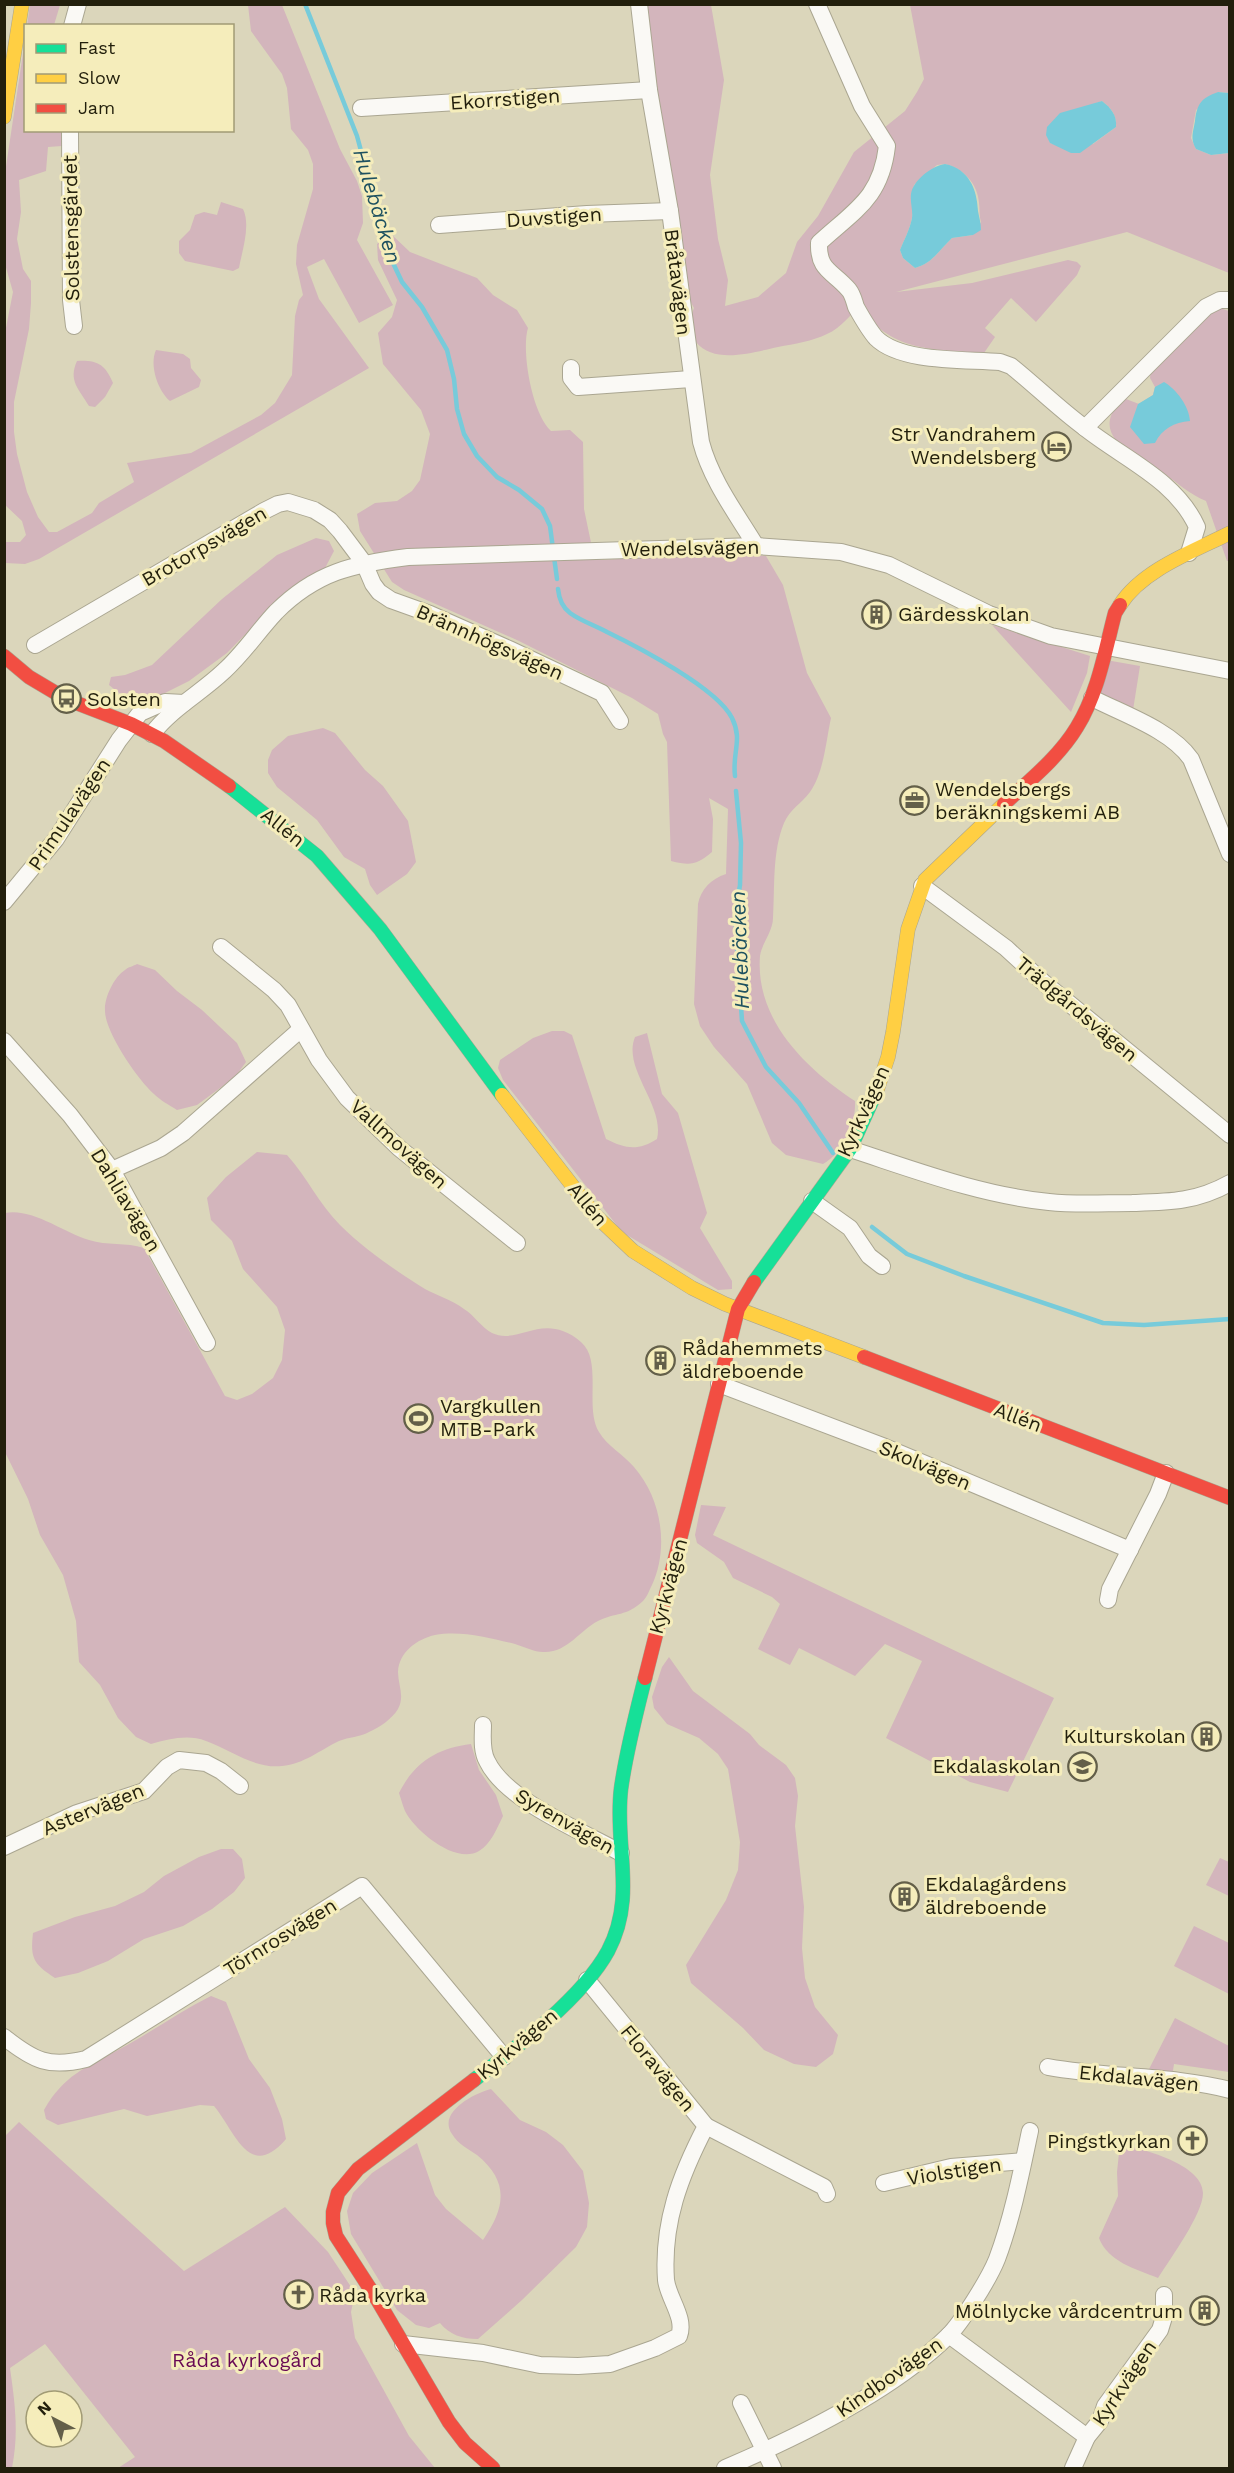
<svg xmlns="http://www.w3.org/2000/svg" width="1234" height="2473" font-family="'Work Sans',sans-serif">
<rect width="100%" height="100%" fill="#dbd6bb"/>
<g fill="#d3b5bc" fill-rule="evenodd">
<polygon points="30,5 60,5 54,25 27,26"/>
<polygon points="248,5 282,5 340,149 357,181 362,196 363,223 357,240 393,305 359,323 324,259 307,267 319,299 369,368 39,559 25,564 5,563 4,542 20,542 26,535 22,521 4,504 4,338 13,292 5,264 5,173 25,40 26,130 62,131 62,146 48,147 46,171 19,180 21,212 17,239 23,269 31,281 31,303 29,329 14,402 14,432 17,454 27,492 38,517 49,532 57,532 92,513 99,503 134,482 127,463 191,453 261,415 275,403 292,375 295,316 299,300 303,295 296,264 297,245 313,189 313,164 308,150 291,129 287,88 282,74 251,31"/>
<path d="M646 5H711L724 80 710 175 718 239 728 280 725 306 758 297 786 273 797 242 818 216 854 152 905 111 917 92 924 79 910 5H1229V93L1218 92 1196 110 1191 138 1196 149 1211 155 1229 153V273L1127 232 896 292 972 283 1068 260 1077 262 1081 266 1077 275 1036 322 1011 298 985 328 995 337 984 353C939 350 883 352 862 304 851 314 841 328 827 334 813 341 794 344 778 347 754 352 714 365 696 342 687 330 689 321 694 308L686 293 674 227ZM1102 101C1111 108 1117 115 1116 127L1093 144 1059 146 1050 143 1078 110ZM945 164C963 168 978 184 979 203 980 210 979 215 981 222L973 235 952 238C939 250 933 263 915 268L903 258 900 250C904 240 910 229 912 218 914 207 912 197 914 185L937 165Z"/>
<path d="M221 202 243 209C251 225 242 251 239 268L233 271 185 261 179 253V241L190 230 195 215 204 212 217 215Z"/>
<path d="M391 234 410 252 477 278 493 295 517 310 528 328C521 351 532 414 551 431L570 430 583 442 584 509 594 557 601 560 727 553 766 556 783 585 807 673 831 718C826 741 824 772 810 792 801 804 790 809 784 823 772 852 775 887 773 918 773 931 762 943 760 956 755 1020 806 1069 855 1101 856 1124 844 1152 823 1164L786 1155 772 1143 747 1084 714 1047 700 1026 694 1004 698 904C701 889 711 879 726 874L728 809 709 798 713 819 712 852C696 865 691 866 671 861L667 742 663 734 658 714 632 698 519 641 404 590 392 582 360 531 357 514 375 503 397 501 412 491 420 480 430 434 421 410 383 364 378 333 392 317 397 300 378 260 377 244Z"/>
<path d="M1220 308 1229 311V561H1227L1206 501C1189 494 1178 483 1163 473 1145 460 1101 444 1111 416 1114 408 1118 404 1126 399L1139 404 1153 395 1155 387 1150 378 1151 369 1212 310Z"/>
<path d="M156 350 183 354 190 359 191 368 201 380 199 387 170 401C158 391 149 365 156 350Z"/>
<path d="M77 361C97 360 105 364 113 383L105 397 95 407 89 406C79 389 68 381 77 361Z"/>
<polygon points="316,538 329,541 334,551 324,570 261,618 227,653 189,681 157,697 137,698 119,693 109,685 111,677 125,675 152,665 222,599 277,555"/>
<polygon points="992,625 1090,656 1087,673 1071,712"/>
<polygon points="1106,660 1140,666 1133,710 1099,692"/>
<polygon points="323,728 335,733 365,770 383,786 408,821 416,862 407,874 377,895 370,885 365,869 344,857 317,820 277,787 268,773 268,760 272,750 288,736"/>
<path d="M137 964 155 970 177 991 202 1010 237 1043 246 1062 235 1077 197 1105 177 1110C169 1105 160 1100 154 1094 138 1080 105 1032 105 1011 104 998 114 977 125 970 128 967 134 966 137 964Z"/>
<path d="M552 1031H564L572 1035 606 1139C626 1149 638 1151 657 1139 665 1105 622 1069 635 1037L647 1033 662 1094 678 1113 707 1213 700 1228 732 1281V1289L718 1290 622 1232 503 1080 498 1068 500 1060 533 1038Z"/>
<path d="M257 1152 287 1155C307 1177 319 1204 340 1225 364 1249 396 1271 425 1289 438 1296 452 1300 464 1309 474 1315 482 1328 492 1333 519 1346 543 1310 581 1342 603 1361 584 1407 599 1432 607 1446 624 1455 634 1467 662 1499 669 1548 652 1585 649 1590 648 1596 643 1601 626 1617 616 1612 598 1621 580 1630 568 1652 545 1652 536 1653 525 1647 515 1644 490 1638 461 1630 435 1635 417 1639 399 1652 398 1672 398 1685 405 1696 398 1709 392 1719 380 1727 369 1732 360 1737 349 1737 339 1741 320 1750 304 1764 282 1766 254 1769 231 1750 206 1741 188 1734 169 1739 151 1744L136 1737 118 1718 100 1685 79 1662 76 1621 63 1575 40 1535 28 1499 5 1452V1213C33 1208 62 1232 89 1240 107 1246 126 1242 144 1248L225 1396 237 1400 252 1394 273 1378 282 1360 285 1330 277 1307 243 1269 232 1241 211 1220 207 1198 226 1177Z"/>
<polygon points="701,1505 726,1507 713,1535 1054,1698 1008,1792 970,1782 886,1738 922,1661 885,1644 855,1676 799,1648 790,1665 758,1649 780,1604 772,1597 733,1578 724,1562 697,1543 695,1535"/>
<polygon points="669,1657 693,1691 750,1734 759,1745 786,1765 795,1778 798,1796 795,1826 804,1907 802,1948 805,1978 815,2007 838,2035 833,2054 816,2067 794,2064 764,2050 743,2028 691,1983 686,1965 726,1900 738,1870 740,1842 728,1769 718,1754 699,1738 667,1724 654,1708 652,1697 662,1667"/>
<path d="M471 1744 479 1770 496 1795 503 1816C497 1828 491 1844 479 1851 456 1865 415 1831 405 1811 403 1806 401 1799 399 1793 414 1763 437 1748 471 1744Z"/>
<path d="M221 1849H233L242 1859 245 1878 234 1892 212 1909 183 1926 144 1939 108 1961 78 1973 55 1978C34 1964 30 1959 33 1933L75 1917 115 1906 144 1892 164 1876 199 1857Z"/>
<polygon points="1220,1858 1229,1862 1229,1896 1206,1885"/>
<polygon points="1194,1926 1229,1943 1229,1994 1174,1966"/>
<path d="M211 1996 226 2002 249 2059 270 2088 282 2119 286 2139C249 2182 235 2131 214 2106L200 2105 147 2116 124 2109 58 2125 46 2119 44 2110C64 2075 85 2068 118 2050 150 2033 179 2012 211 1996Z"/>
<polygon points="1175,2018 1229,2046 1229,2072 1174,2064 1172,2077 1146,2075"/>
<path d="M491 2089 520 2120 546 2132 563 2145 583 2171 589 2203 587 2227 576 2247 522 2300 478 2339C462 2339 450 2335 440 2323L429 2328 416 2325 397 2310 351 2234 347 2211 353 2193 372 2173 417 2143 435 2195 446 2209 483 2240C505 2208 510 2182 477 2155 468 2149 458 2144 452 2134 437 2112 475 2093 491 2089Z"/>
<path d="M19 2122 184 2271 285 2207 328 2252 355 2293 351 2312 355 2338 409 2436 435 2468H118L135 2457 45 2344 10 2368C15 2404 19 2432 12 2468H5L4 2137Z"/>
<path d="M1129 2146C1149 2151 1203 2166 1203 2193 1203 2214 1170 2259 1158 2278 1136 2269 1108 2262 1099 2238L1118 2196 1117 2172 1119 2153Z"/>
</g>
<g fill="#77cbda">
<path d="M1218 92 1229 93V153L1211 155 1196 149C1190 138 1193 133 1195 121 1197 104 1201 98 1218 92Z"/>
<path d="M1102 101C1111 108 1117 115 1116 127L1080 153H1071L1050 143 1046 135 1047 127 1060 113Z"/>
<path d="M945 164C969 169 977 189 978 211 979 217 981 223 981 230L973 235 952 238C939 250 933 263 915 268L903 258 900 250C904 240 910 229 912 218 913 210 910 203 911 194 913 180 932 166 945 164Z"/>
<path d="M1164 382C1177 390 1189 406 1190 421 1174 422 1162 429 1155 443L1144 444 1130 427 1138 404 1153 395 1155 387Z"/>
</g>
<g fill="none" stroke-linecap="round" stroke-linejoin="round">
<g stroke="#77cbda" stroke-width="4.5">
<polyline points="305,4 357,136 377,210 385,246 402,282 422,307 447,350 454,379 457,409 464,434 477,456 497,477 519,490 542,509 550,526 553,549"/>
<polyline points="554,557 557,579"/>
<path d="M558 589C559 599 562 607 570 613 581 621 596 626 607 632 638 647 717 688 732 718 743 740 732 752 735 776"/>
<polyline points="736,791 741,843 740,885 735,915 742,1021 766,1067 799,1103 833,1153"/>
<polyline points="872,1227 907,1254 964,1276 1103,1323 1144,1325 1230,1319"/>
</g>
<defs>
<g id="street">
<path d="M639 4 649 90 670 211 701 442C711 480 736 513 756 546"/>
<path d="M817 4 862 106 887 146C881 198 855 210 819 243 818 271 833 271 849 290 853 295 854 301 856 307 861 316 869 330 876 338 901 363 966 359 1000 362L1011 366C1036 386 1059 409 1085 428 1124 459 1176 480 1197 527L1189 553"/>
<polyline points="72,26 78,4"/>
<polyline points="361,108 649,90"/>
<polyline points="70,130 71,300 74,326"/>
<polyline points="439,225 587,214 670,211"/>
<polyline points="571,368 571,378 578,387 691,379"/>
<polyline points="1085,428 1206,307 1220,300 1230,300"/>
<polyline points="35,645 264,511 278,504 288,502 314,510 330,520 340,531 364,563 373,584 379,592 391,600 430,614 509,649 602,693 620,721"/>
<path d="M1092 698C1123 714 1171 730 1191 759L1230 854"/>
<path d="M152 734C172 708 201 693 224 671 244 653 258 631 276 612 316 572 353 564 408 557L756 546 841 552 889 565 989 614 1051 636 1230 671"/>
<polyline points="922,886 1006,948 1043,982 1230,1135"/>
<polyline points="4,902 56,839 119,740 140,713 165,702 184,703"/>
<polyline points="221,947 274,990 288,1005 319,1060 347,1098 399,1148 517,1243"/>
<polyline points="4,1041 70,1115 112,1170 207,1343"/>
<path d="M850 1149C915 1170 980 1195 1049 1202 1076 1205 1105 1203 1132 1203 1169 1202 1196 1202 1230 1183"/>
<polyline points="112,1170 161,1148 183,1133 301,1029"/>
<polyline points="812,1201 850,1228 869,1256 882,1266"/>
<polyline points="719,1384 885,1447 1130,1550"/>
<polyline points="1108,1600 1110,1589 1158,1494 1166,1473"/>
<path d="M483 1725C483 1736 481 1750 487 1761 506 1801 582 1831 621 1853"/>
<polyline points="4,1847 77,1813 144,1791 167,1767 179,1760 206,1763 221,1771 240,1786"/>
<path d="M4 2037C34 2061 49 2068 86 2059L362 1886 504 2057"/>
<path d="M1048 2067C1108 2078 1171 2075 1230 2090"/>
<polyline points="706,2126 824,2187 827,2194"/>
<polyline points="884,2183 951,2167 1023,2161"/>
<polyline points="949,2335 1087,2437"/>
<path d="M403 2344 483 2353 540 2365 578 2366 610 2364 655 2348 679 2336C686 2318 668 2298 666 2280 662 2223 680 2176 706 2126L587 1980"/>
<polyline points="741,2403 773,2468"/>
<path d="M725 2468C798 2437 891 2392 948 2336 962 2322 989 2279 997 2259 1012 2219 1021 2174 1030 2131"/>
<polyline points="1073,2468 1087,2437 1100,2421 1105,2406 1160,2330 1164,2317 1164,2295"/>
</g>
<g id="fast">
<polyline points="229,786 317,856 380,929 502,1095"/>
<polyline points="754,1282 850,1149 877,1090"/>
<path d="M474 2080C516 2048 583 1997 608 1951 637 1896 614 1846 621 1789 626 1752 636 1714 645 1678"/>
</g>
<g id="slow">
<polyline points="4,117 22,4"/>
<path d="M1120 605C1142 570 1194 551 1230 533"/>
<polyline points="877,1090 888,1057 893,1032 908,929 925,880 1004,804"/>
<polyline points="502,1095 596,1216 633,1251 692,1288 725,1304 864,1357"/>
</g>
<g id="jam">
<polyline points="4,656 29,677 66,699 131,724 164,741 229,786"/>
<path d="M1004 804C1029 781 1059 757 1077 727 1098 693 1105 651 1115 613L1120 605"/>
<polyline points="864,1357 1230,1498"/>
<polyline points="645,1678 738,1309 754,1282"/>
<polyline points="474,2080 358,2169 338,2193 333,2212 333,2223 336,2236 378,2301 449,2422 465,2443 493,2468"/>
</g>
</defs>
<use href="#street" stroke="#aaa691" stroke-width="18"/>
<use href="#fast" stroke="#aaa691" stroke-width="15"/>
<use href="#slow" stroke="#aaa691" stroke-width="15"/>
<use href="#jam" stroke="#aaa691" stroke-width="15"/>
<use href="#street" stroke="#faf9f5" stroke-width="16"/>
<use href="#fast" stroke="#16e098" stroke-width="14"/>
<use href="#slow" stroke="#ffcf43" stroke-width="14"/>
<use href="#jam" stroke="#f24e42" stroke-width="14"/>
</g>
<defs>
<symbol id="hotel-ring" viewBox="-11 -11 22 22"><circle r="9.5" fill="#f5edbb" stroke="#635f49" stroke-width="1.5"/><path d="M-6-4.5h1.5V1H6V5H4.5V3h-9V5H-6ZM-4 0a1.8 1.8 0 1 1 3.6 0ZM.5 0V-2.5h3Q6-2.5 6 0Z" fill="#635f49"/></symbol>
<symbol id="building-ring" viewBox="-11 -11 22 22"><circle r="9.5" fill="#f5edbb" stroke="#635f49" stroke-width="1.5"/><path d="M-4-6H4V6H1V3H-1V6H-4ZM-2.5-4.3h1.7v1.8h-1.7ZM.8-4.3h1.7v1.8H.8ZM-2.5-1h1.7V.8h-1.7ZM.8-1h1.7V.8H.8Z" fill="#635f49"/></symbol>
<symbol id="bus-ring" viewBox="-11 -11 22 22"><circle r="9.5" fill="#f5edbb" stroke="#635f49" stroke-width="1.5"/><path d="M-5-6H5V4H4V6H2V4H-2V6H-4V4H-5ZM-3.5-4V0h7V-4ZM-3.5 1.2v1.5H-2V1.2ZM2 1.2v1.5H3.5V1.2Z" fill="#635f49"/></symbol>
<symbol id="office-ring" viewBox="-11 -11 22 22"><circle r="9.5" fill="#f5edbb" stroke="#635f49" stroke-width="1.5"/><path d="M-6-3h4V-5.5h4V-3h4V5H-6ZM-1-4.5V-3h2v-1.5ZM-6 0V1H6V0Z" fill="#635f49"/></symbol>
<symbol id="stadium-ring" viewBox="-11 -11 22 22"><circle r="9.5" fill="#f5edbb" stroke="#635f49" stroke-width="1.5"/><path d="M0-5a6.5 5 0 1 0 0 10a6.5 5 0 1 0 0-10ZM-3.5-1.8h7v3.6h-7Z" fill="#635f49"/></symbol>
<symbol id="school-ring" viewBox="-11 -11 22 22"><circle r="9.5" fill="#f5edbb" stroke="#635f49" stroke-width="1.5"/><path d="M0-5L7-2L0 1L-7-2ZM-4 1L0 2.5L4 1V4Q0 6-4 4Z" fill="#635f49"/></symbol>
<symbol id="church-ring" viewBox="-11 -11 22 22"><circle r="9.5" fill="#f5edbb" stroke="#635f49" stroke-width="1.5"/><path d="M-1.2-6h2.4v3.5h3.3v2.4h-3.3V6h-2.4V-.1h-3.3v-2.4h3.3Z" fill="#635f49"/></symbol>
</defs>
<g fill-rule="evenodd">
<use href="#hotel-ring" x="1040" y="430" width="33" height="33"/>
<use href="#building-ring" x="860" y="598" width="33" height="33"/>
<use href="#bus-ring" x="50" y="682" width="33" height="33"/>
<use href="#office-ring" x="898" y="784" width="33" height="33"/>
<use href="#building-ring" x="644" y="1344" width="33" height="33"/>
<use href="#stadium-ring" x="402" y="1402" width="33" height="33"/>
<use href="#building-ring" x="1190" y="1720" width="33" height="33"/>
<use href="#school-ring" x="1066" y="1750" width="33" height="33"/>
<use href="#building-ring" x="888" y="1880" width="33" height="33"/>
<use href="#church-ring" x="1176" y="2124" width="33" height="33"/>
<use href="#church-ring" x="282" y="2278" width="33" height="33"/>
<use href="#building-ring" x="1188" y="2294" width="33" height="33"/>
</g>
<g text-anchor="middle" stroke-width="6" stroke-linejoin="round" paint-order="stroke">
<g font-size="20" fill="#221f0c" stroke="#f5edbb">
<text transform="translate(505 99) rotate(-4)" y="7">Ekorrstigen</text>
<text transform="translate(554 217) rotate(-4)" y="7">Duvstigen</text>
<text transform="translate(71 228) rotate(-91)" y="7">Solstensgärdet</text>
<text transform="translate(678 282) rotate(83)" y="7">Bråtavägen</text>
<text transform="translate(204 546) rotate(-30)" y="7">Brotorpsvägen</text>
<text transform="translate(690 548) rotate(-1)" y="7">Wendelsvägen</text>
<text transform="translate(490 642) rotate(24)" y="7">Brännhögsvägen</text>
<text transform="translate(69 814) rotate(-56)" y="7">Primulavägen</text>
<text transform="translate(283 827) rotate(39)" y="7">Allén</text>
<text transform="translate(1077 1009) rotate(40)" y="7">Trädgårdsvägen</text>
<text transform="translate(863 1111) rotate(-65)" y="7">Kyrkvägen</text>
<text transform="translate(399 1144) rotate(42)" y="7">Vallmovägen</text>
<text transform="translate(126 1200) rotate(59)" y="7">Dahliavägen</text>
<text transform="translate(588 1204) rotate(50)" y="7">Allén</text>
<text transform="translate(1018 1417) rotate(21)" y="7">Allén</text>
<text transform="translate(925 1465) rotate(23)" y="7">Skolvägen</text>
<text transform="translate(668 1586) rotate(-75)" y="7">Kyrkvägen</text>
<text transform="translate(93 1809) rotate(-22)" y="7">Astervägen</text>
<text transform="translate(565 1821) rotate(30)" y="7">Syrenvägen</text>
<text transform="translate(280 1937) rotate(-32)" y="7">Törnrosvägen</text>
<text transform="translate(517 2044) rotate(-40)" y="7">Kyrkvägen</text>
<text transform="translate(658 2068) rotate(51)" y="7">Floravägen</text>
<text transform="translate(1139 2078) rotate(6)" y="7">Ekdalavägen</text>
<text transform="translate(954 2171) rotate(-9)" y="7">Violstigen</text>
<text transform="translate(889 2377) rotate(-35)" y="7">Kindbovägen</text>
<text transform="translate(1124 2383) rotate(-56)" y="7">Kyrkvägen</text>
</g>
<g font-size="20" fill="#221f0c" stroke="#f5edbb" text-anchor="start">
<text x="1036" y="441" text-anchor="end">Str Vandrahem<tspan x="1036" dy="23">Wendelsberg</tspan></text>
<text x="898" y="621">Gärdesskolan</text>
<text x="87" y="706">Solsten</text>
<text x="935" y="796">Wendelsbergs<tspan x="935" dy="23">beräkningskemi AB</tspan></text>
<text x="682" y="1355">Rådahemmets<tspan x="682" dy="23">äldreboende</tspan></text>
<text x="440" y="1413">Vargkullen<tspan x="440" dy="23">MTB-Park</tspan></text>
<text x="1186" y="1743" text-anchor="end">Kulturskolan</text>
<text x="1061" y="1773" text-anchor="end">Ekdalaskolan</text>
<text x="925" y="1891">Ekdalagårdens<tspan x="925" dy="23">äldreboende</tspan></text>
<text x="1171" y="2148" text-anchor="end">Pingstkyrkan</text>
<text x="319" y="2302">Råda kyrka</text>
<text x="1183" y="2318" text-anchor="end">Mölnlycke vårdcentrum</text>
</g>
<g font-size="20" fill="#680954" stroke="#f5edbb">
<text x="247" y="2367">Råda kyrkogård</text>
</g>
<g font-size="21" font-style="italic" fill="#1e5160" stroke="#f5edbb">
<text transform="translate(377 206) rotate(73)" y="7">Hulebäcken</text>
<text transform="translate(740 950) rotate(-92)" y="7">Hulebäcken</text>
</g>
</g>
<rect width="1234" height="2473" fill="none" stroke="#221f0c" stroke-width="12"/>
<rect x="24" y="24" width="210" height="108" fill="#f5edbb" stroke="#a19b75" stroke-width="1.5"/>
<rect x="36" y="44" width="30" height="9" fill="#16e098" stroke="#a19b75" stroke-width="1.5"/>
<text x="78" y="54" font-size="18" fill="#221f0c">Fast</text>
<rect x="36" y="74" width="30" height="9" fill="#ffcf43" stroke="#a19b75" stroke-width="1.5"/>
<text x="78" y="84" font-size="18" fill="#221f0c">Slow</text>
<rect x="36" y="104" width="30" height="9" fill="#f24e42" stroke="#a19b75" stroke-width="1.5"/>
<text x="78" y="114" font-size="18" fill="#221f0c">Jam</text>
<g transform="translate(54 2419) rotate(318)"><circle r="28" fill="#f5edbb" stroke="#a19b75" stroke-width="1.5"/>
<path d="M0-4.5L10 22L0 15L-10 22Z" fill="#635f49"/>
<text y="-9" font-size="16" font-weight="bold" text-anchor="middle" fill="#221f0c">N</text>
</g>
</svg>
